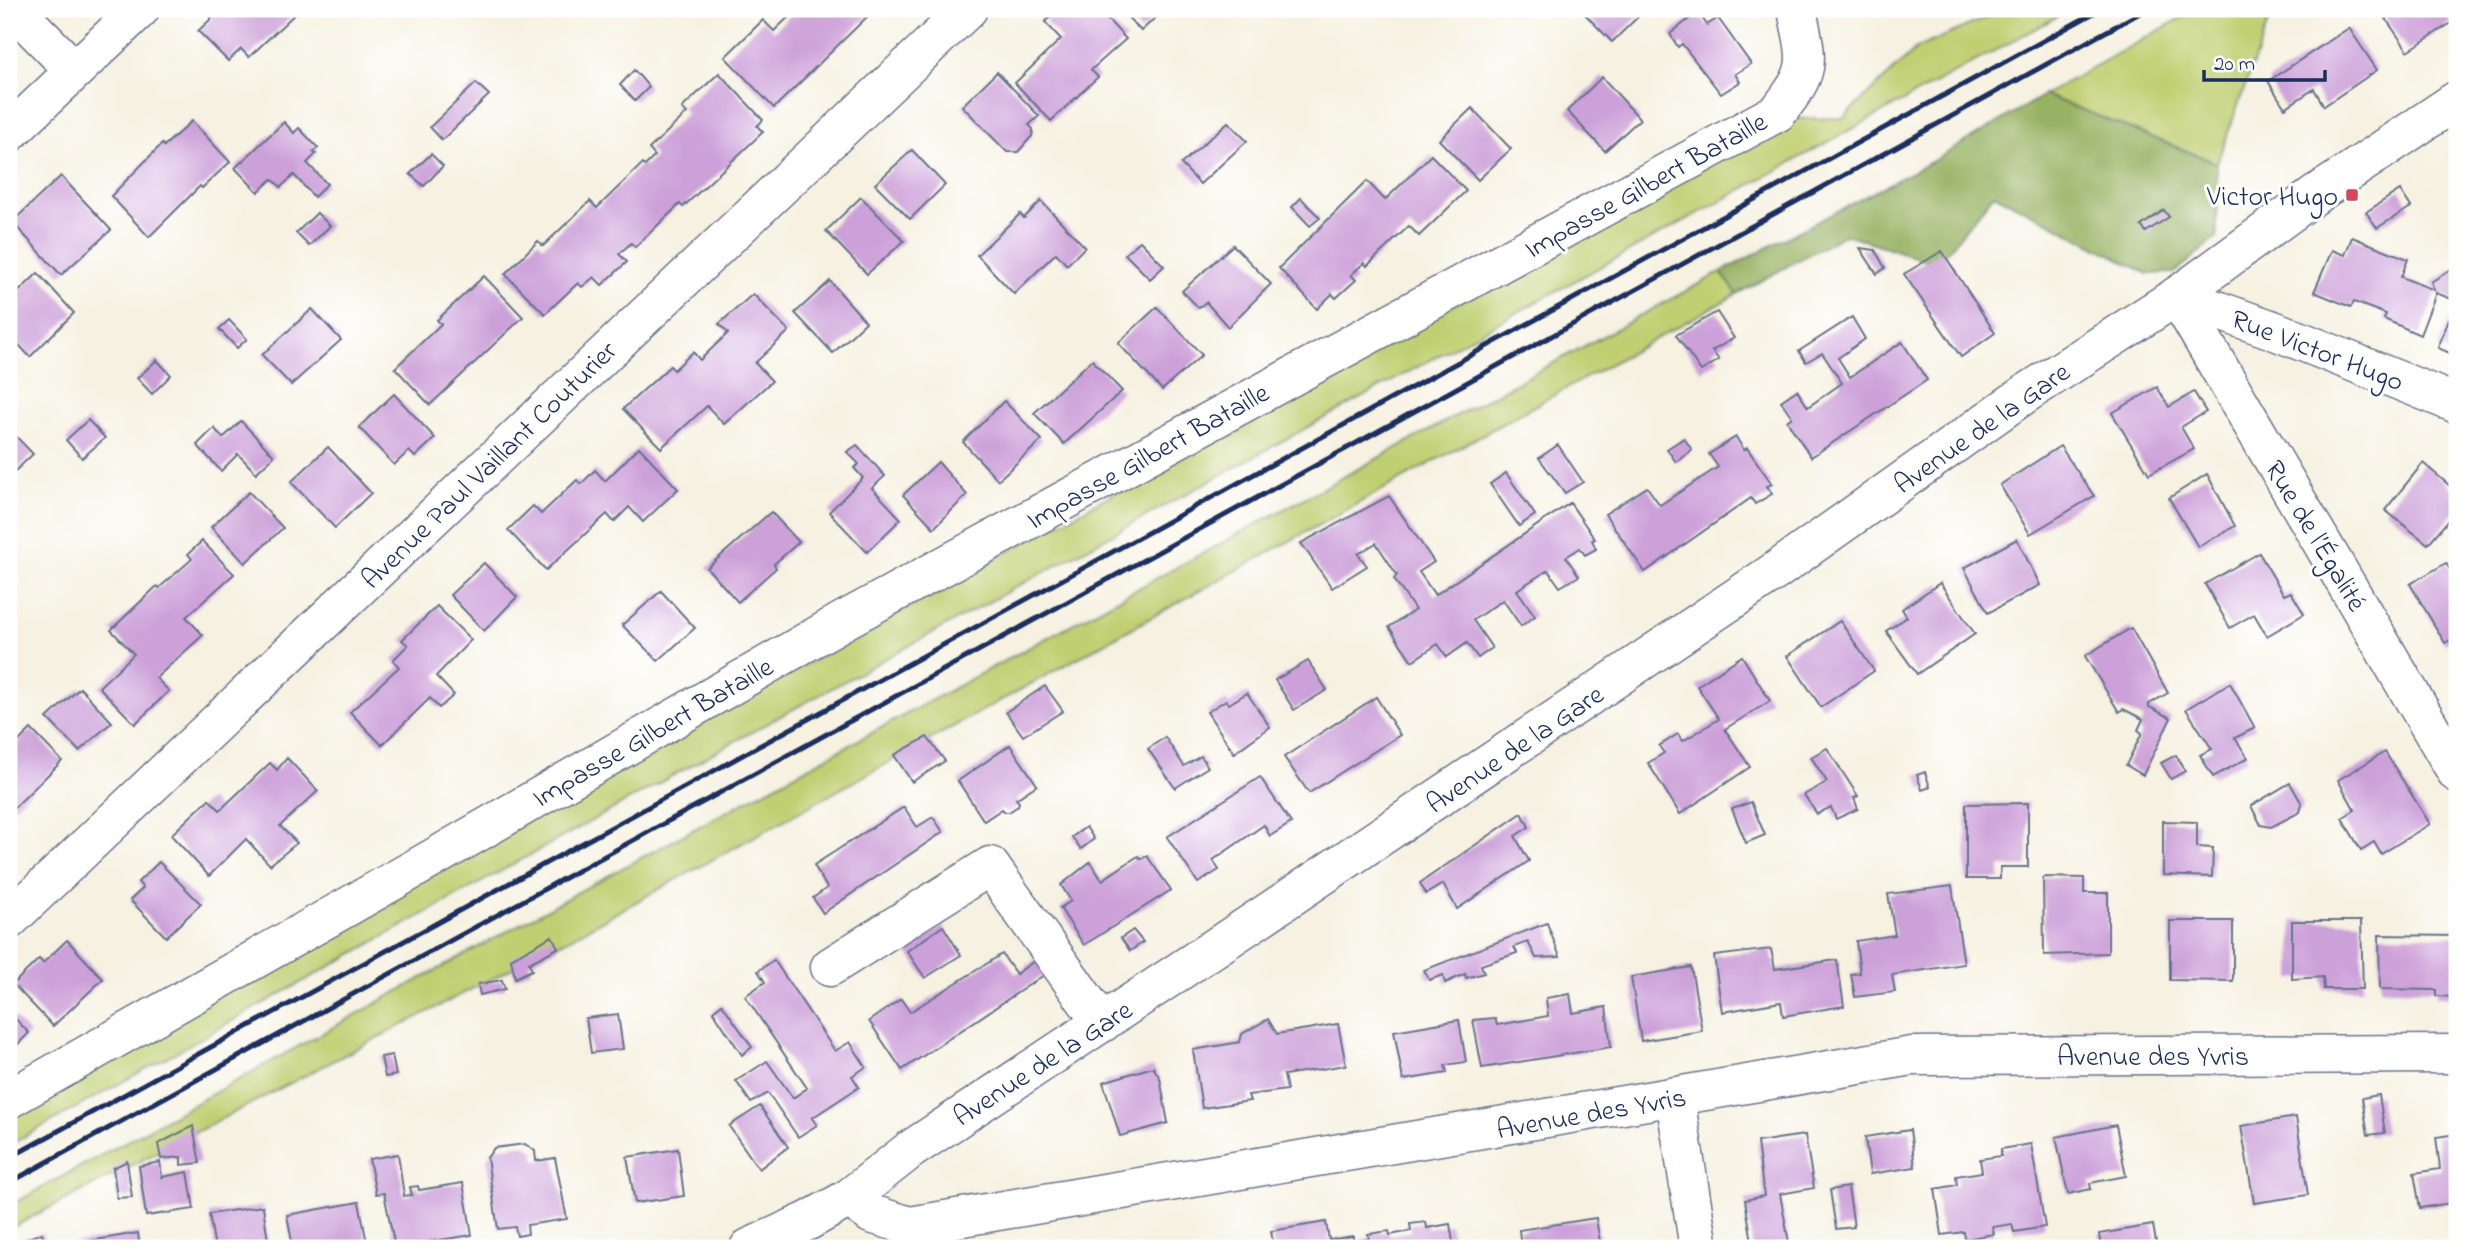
<svg xmlns="http://www.w3.org/2000/svg" width="2466" height="1257" font-family="'Indie Flower',sans-serif">
<rect width="100%" height="100%" fill="#fff"/>
<filter id="ink" filterUnits="userSpaceOnUse"><feTurbulence type="fractalNoise" baseFrequency=".0143" numOctaves="2"/><feDisplacementMap in="SourceGraphic" scale="14" xChannelSelector="R" yChannelSelector="G"/><feConvolveMatrix kernelMatrix="1 2 1 2 8 2 1 2 1" color-interpolation-filters="sRGB"/></filter>
<filter id="wash" filterUnits="userSpaceOnUse"><feTurbulence type="fractalNoise" baseFrequency=".00686" numOctaves="4" result="noise"/><feDisplacementMap in="SourceGraphic" scale="28" xChannelSelector="R" yChannelSelector="G"/><feGaussianBlur stdDeviation="1.57" result="paint"/><feColorMatrix in="noise" values="0 0 0 0 0 0 0 0 0 0 0 0 0 0 0 0 0 1.4 0 .05"/><feComposite in="paint" operator="in"/></filter>
<g filter="url(#wash)">
<rect width="100%" height="100%" fill="#f6f1e1"/>
<g fill="#c0cf71" stroke="#6e7f68" stroke-width="2">
<polygon points="2006,9 2071,9 726,746 9,1145 9,1111 708,719 1786,119 1843,118 1917,48"/>
<polygon points="2197,9 2273,9 2217,163 2044,95"/>
<polygon points="1721,272 1737,294 576,935 9,1229 9,1206 582,890"/>
</g>
<polygon fill="#98b263" stroke="#5a7060" stroke-width="2" points="2044,95 2217,163 2217,237 2174,273 2148,274 1994,194 1937,264 1846,234 1737,294 1721,272 1933,161"/>
<g id="blocks">
<g fill="#cca0d9">
<polygon points="218,9 296,9 298,11 249,57 241,49 228,61 198,31 212,18 210,16"/>
<polygon points="797,9 875,9 774,108 725,57 763,20 774,31"/>
<polygon points="1059,9 1098,9 1126,39 1091,70 1098,77 1051,121 1015,83 1061,39 1045,22"/>
<polygon points="1120,9 1165,9 1141,31"/>
<polygon points="1580,9 1646,9 1612,42"/>
<polygon points="2379,9 2446,9 2454,21 2408,51"/>
<polygon points="1698,12 1707,25 1718,18 1751,64 1735,74 1740,82 1721,94 1682,44 1678,47 1670,34"/>
<polygon points="2349,28 2377,70 2324,106 2314,89 2285,108 2268,81"/>
<polygon points="634,70 649,87 635,101 620,85"/>
<polygon points="997,72 1039,116 1029,125 1033,129 1032,136 1018,152 1007,152 962,106"/>
<polygon points="719,73 763,120 757,126 763,132 683,207 680,204 635,247 631,243 619,254 627,262 602,285 594,277 582,287 578,283 545,314 505,274 538,241 543,246 590,201 597,208 642,164 645,166 655,156 649,149 687,113 682,108"/>
<polygon points="1602,77 1640,119 1605,151 1567,111"/>
<polygon points="476,83 489,95 442,140 430,127"/>
<polygon points="1472,108 1511,149 1478,180 1439,140"/>
<polygon points="192,121 230,162 202,188 200,186 149,237 111,196 162,144 164,146"/>
<polygon points="284,122 294,133 299,128 318,148 313,152 316,154 307,163 327,184 314,197 294,175 281,187 272,179 258,192 235,168"/>
<polygon points="1228,122 1247,141 1200,184 1181,164"/>
<polygon points="912,150 945,185 910,219 875,184"/>
<polygon points="431,154 443,166 424,186 410,174"/>
<polygon points="1431,155 1466,191 1419,236 1409,226 1367,266 1364,263 1351,275 1356,280 1336,298 1332,294 1317,309 1279,268 1367,181 1385,200"/>
<polygon points="61,176 111,230 61,275 12,222"/>
<polygon points="2400,190 2411,207 2377,228 2366,212"/>
<polygon points="861,197 904,241 867,274 826,231"/>
<polygon points="1301,198 1320,218 1310,226 1292,207"/>
<polygon points="1041,201 1085,247 1067,265 1056,253 1014,294 977,255 1020,214 1024,218"/>
<polygon points="2164,210 2169,217 2146,232 2141,226"/>
<polygon points="317,213 330,226 309,246 296,233"/>
<polygon points="2352,237 2408,259 2401,277 2434,290 2431,282 2452,269 2457,271 2457,301 2436,293 2420,335 2384,319 2386,314 2354,302 2351,307 2314,292 2332,250 2345,255"/>
<polygon points="1140,241 1164,266 1150,279 1125,254"/>
<polygon points="1233,245 1271,284 1228,327 1206,302 1199,308 1182,291"/>
<polygon points="1860,248 1875,250 1885,268 1877,274"/>
<polygon points="1942,251 1995,333 1961,357 1904,274"/>
<polygon points="38,273 74,313 30,357 9,334 9,301"/>
<polygon points="484,276 523,317 430,405 395,368 441,324 437,320"/>
<polygon points="830,281 866,322 833,353 795,313"/>
<polygon points="753,294 789,331 755,363 772,381 724,424 707,406 661,448 623,409 670,366 674,370 693,352 700,360 728,333 719,324"/>
<polygon points="1157,307 1202,355 1162,390 1118,343"/>
<polygon points="312,309 341,340 291,385 262,355"/>
<polygon points="1717,312 1734,338 1712,351 1719,360 1701,371 1676,335"/>
<polygon points="1852,317 1865,339 1838,358 1850,377 1902,342 1927,380 1811,457 1787,421 1792,417 1781,401 1797,390 1808,407 1842,383 1822,353 1806,362 1799,351"/>
<polygon points="2449,319 2457,323 2457,356 2438,348"/>
<polygon points="229,320 247,339 237,348 219,329"/>
<polygon points="157,360 171,375 152,394 137,378"/>
<polygon points="1092,360 1122,391 1064,444 1034,413"/>
<polygon points="2157,387 2169,407 2194,392 2206,412 2181,427 2194,449 2149,474 2112,413"/>
<polygon points="394,394 435,438 415,457 409,451 394,465 359,427"/>
<polygon points="1004,401 1042,440 998,480 963,442"/>
<polygon points="88,420 105,438 82,458 66,440"/>
<polygon points="241,421 274,456 256,473 238,454 221,471 197,445 214,428 223,438"/>
<polygon points="9,429 33,454 9,477"/>
<polygon points="1736,437 1744,450 1747,448 1772,484 1767,486 1772,494 1755,504 1751,498 1645,572 1605,514 1647,487 1660,505 1718,467 1709,454"/>
<polygon points="1684,438 1692,450 1676,462 1667,449"/>
<polygon points="857,445 885,476 872,488 901,519 867,552 829,512 863,478 854,468 859,464 847,452"/>
<polygon points="1558,445 1583,482 1565,493 1539,458"/>
<polygon points="2060,446 2094,496 2030,534 2000,485"/>
<polygon points="328,447 371,493 335,528 291,482"/>
<polygon points="639,447 678,489 643,522 629,507 614,522 607,514 546,570 508,530 533,506 541,514 577,480 581,484 595,470 605,481"/>
<polygon points="938,462 967,495 934,528 903,495"/>
<polygon points="2423,463 2457,492 2457,510 2428,544 2385,510"/>
<polygon points="1506,473 1535,515 1519,526 1490,484"/>
<polygon points="2207,474 2235,526 2198,547 2169,498"/>
<polygon points="249,492 283,528 245,563 211,527"/>
<polygon points="1389,496 1434,562 1419,572 1435,595 1570,503 1595,539 1592,540 1596,549 1585,555 1580,548 1566,557 1579,576 1560,587 1548,570 1517,590 1535,616 1521,626 1503,600 1473,620 1492,648 1478,658 1467,643 1447,657 1438,644 1412,661 1389,627 1415,610 1394,579 1397,575 1376,543 1358,554 1367,566 1332,588 1301,543"/>
<polygon points="771,512 799,542 774,564 776,568 738,602 707,568"/>
<polygon points="2017,539 2040,585 1988,613 1964,568"/>
<polygon points="202,541 234,574 186,617 203,635 156,678 169,691 135,724 99,687 134,654 111,630 157,586 159,588 192,559 188,554"/>
<polygon points="2259,553 2284,595 2291,592 2304,614 2267,636 2254,614 2230,628 2205,584"/>
<polygon points="484,563 517,597 484,631 450,595"/>
<polygon points="2446,563 2457,581 2457,636 2445,643 2410,584"/>
<polygon points="1940,583 1975,634 1917,674 1886,631 1907,617 1902,609"/>
<polygon points="661,591 695,628 658,661 622,625"/>
<polygon points="437,606 471,640 436,676 454,695 439,708 430,698 382,745 350,712 399,667 393,660 408,645 402,640"/>
<polygon points="1840,621 1874,671 1821,707 1787,656"/>
<polygon points="2131,628 2168,693 2149,704 2149,707 2171,718 2143,775 2126,765 2142,733 2138,730 2143,719 2123,709 2119,712 2085,656"/>
<polygon points="1742,656 1770,701 1725,729 1750,767 1680,814 1648,763 1664,753 1659,746 1678,734 1683,741 1719,719 1697,686"/>
<polygon points="1308,661 1327,690 1294,710 1275,680"/>
<polygon points="2230,683 2255,728 2235,738 2248,758 2213,777 2200,755 2212,749 2186,709"/>
<polygon points="1045,686 1063,711 1023,736 1006,712"/>
<polygon points="80,688 112,722 79,751 47,718"/>
<polygon points="1247,693 1270,727 1234,753 1207,712 1226,700 1229,704"/>
<polygon points="1376,697 1400,735 1309,793 1284,757"/>
<polygon points="31,729 62,761 14,808 9,802 9,751"/>
<polygon points="927,737 945,761 912,782 894,755"/>
<polygon points="1165,737 1184,766 1201,756 1208,767 1175,788 1148,749"/>
<polygon points="1010,745 1037,785 1016,799 1019,802 1018,806 1009,812 1005,812 1002,809 984,821 958,781"/>
<polygon points="1827,748 1858,796 1854,798 1858,809 1836,819 1831,807 1817,814 1804,795 1827,782 1811,757"/>
<polygon points="2385,752 2430,824 2381,854 2374,842 2361,850 2342,818 2355,810 2338,780"/>
<polygon points="2176,755 2185,771 2171,779 2161,763"/>
<polygon points="287,758 318,791 280,826 297,843 270,865 246,839 209,876 171,835 209,799 220,810 270,763 277,770"/>
<polygon points="1925,772 1930,787 1922,790 1917,775"/>
<polygon points="1260,777 1291,823 1270,836 1264,825 1213,860 1219,870 1198,883 1167,837"/>
<polygon points="2290,783 2302,804 2300,812 2271,827 2261,825 2251,806"/>
<polygon points="1751,802 1765,835 1746,843 1732,809"/>
<polygon points="2028,803 2028,867 2000,867 2000,879 1966,879 1966,804"/>
<polygon points="904,807 917,827 933,817 943,832 823,913 813,898 827,888 814,865"/>
<polygon points="1522,813 1529,827 1515,836 1529,861 1457,909 1443,884 1426,894 1420,883"/>
<polygon points="2163,821 2197,822 2197,847 2213,848 2212,877 2163,875"/>
<polygon points="1086,827 1094,839 1081,849 1072,837"/>
<polygon points="1138,856 1141,859 1147,856 1171,890 1084,945 1060,908 1071,901 1061,885 1090,862 1102,880"/>
<polygon points="159,862 201,904 166,937 130,900 143,888 138,882"/>
<polygon points="2043,877 2084,878 2084,893 2108,893 2108,953 2044,955"/>
<polygon points="1952,886 1964,964 1892,975 1895,992 1855,997 1851,974 1860,973 1856,941 1895,935 1888,894"/>
<polygon points="2170,921 2233,921 2233,981 2170,980"/>
<polygon points="2292,921 2361,921 2363,989 2324,989 2323,977 2292,979"/>
<polygon points="1547,923 1560,957 1536,958 1528,942 1514,947 1517,953 1481,965 1484,973 1466,978 1465,974 1445,983 1443,975 1429,980 1424,970"/>
<polygon points="943,926 961,955 925,978 907,951"/>
<polygon points="1133,930 1143,942 1130,951 1121,938"/>
<polygon points="2379,935 2457,936 2457,997 2436,996 2436,990 2380,989"/>
<polygon points="552,936 558,948 529,963 532,970 515,978 511,959"/>
<polygon points="67,940 103,979 53,1026 13,984 39,959 43,963"/>
<polygon points="1771,949 1775,969 1837,960 1844,1006 1783,1016 1781,1002 1722,1012 1714,956"/>
<polygon points="1002,954 1016,974 1041,956 1050,971 902,1070 869,1021 901,999 910,1012"/>
<polygon points="774,960 835,1051 850,1042 866,1067 852,1076 859,1087 812,1118 817,1125 798,1137 768,1093 751,1103 736,1081 767,1061 793,1098 807,1088 745,996 765,982 758,971"/>
<polygon points="1691,967 1702,1031 1641,1041 1631,977"/>
<polygon points="502,980 505,989 480,995 478,984"/>
<polygon points="1570,994 1573,1013 1606,1007 1611,1047 1482,1068 1473,1020 1495,1018 1497,1025 1548,1016 1546,998"/>
<polygon points="722,1004 752,1047 742,1055 713,1011"/>
<polygon points="9,1012 29,1033 9,1053"/>
<polygon points="618,1014 623,1049 591,1053 586,1018"/>
<polygon points="1268,1019 1277,1034 1338,1024 1346,1065 1284,1075 1287,1090 1248,1095 1250,1101 1202,1108 1193,1050 1240,1042 1242,1034"/>
<polygon points="1459,1020 1466,1062 1445,1065 1447,1073 1403,1080 1394,1031"/>
<polygon points="392,1055 396,1075 385,1077 381,1057"/>
<polygon points="1153,1067 1160,1078 1168,1123 1120,1136 1103,1082"/>
<polygon points="2379,1095 2385,1133 2368,1135 2362,1098"/>
<polygon points="760,1106 788,1147 759,1169 729,1126"/>
<polygon points="2296,1117 2308,1195 2254,1203 2241,1126"/>
<polygon points="2116,1125 2126,1176 2090,1183 2091,1189 2068,1194 2056,1137"/>
<polygon points="193,1126 200,1163 181,1165 181,1157 161,1159 158,1144"/>
<polygon points="1910,1130 1915,1167 1870,1174 1865,1137"/>
<polygon points="2457,1134 2457,1202 2420,1208 2414,1173 2440,1169 2436,1137"/>
<polygon points="1805,1135 1814,1188 1780,1194 1790,1248 1753,1248 1745,1200 1764,1196 1757,1142"/>
<polygon points="525,1144 535,1151 536,1161 555,1158 567,1219 527,1225 528,1234 517,1236 515,1227 498,1229 487,1158 494,1148"/>
<polygon points="2031,1144 2045,1227 2014,1232 2012,1224 1992,1227 1994,1234 1965,1239 1964,1232 1942,1235 1935,1189 1957,1185 1956,1176 1982,1172 1980,1159 2001,1156 2001,1149"/>
<polygon points="678,1149 684,1196 635,1203 627,1157"/>
<polygon points="398,1154 404,1196 412,1195 410,1187 418,1186 419,1190 463,1183 472,1235 395,1247 384,1193 376,1194 369,1159"/>
<polygon points="127,1161 132,1197 117,1198 113,1168"/>
<polygon points="160,1162 162,1177 188,1172 194,1209 146,1216 139,1166"/>
<polygon points="1848,1187 1854,1227 1836,1229 1830,1190"/>
<polygon points="359,1202 368,1248 293,1248 287,1215"/>
<polygon points="263,1206 269,1248 215,1248 209,1214"/>
<polygon points="1596,1218 1601,1248 1521,1248 1519,1230"/>
<polygon points="1326,1222 1329,1240 1353,1236 1353,1241 1369,1239 1368,1234 1389,1231 1390,1235 1411,1231 1410,1224 1426,1222 1427,1228 1450,1224 1454,1248 1274,1248 1271,1231"/>
<polygon points="2153,1225 2157,1248 2101,1248 2099,1234"/>
<polygon points="42,1233 47,1248 9,1248 9,1245"/>
<polygon points="138,1233 140,1248 66,1248 65,1245"/>
</g>
</g>
</g>
<g filter="url(#ink)">
<use href="#blocks" fill-opacity="0" stroke="#68738c" stroke-width="2"/>
<g fill="none" stroke-linecap="round" stroke-linejoin="round">
<defs>
<g id="minor">
<polyline points="14,9 74,70"/>
<polyline points="9,133 140,9"/>
<polyline points="2177,296 2457,773"/>
<polyline points="2177,296 2273,330 2457,404"/>
<polyline points="9,920 968,9"/>
<polyline points="830,967 990,866 1102,1023"/>
<polyline points="1675,1098 1699,1248"/>
<path d="M9 1099 430 860 841 622 1778 112C1810 71 1809 65 1798 15"/>
<polyline points="849,1198 871,1214 910,1226 1912,1056 2457,1054"/>
<polyline points="749,1248 808,1221 849,1198 910,1150 1285,901 1774,572 2025,394 2177,296 2318,193 2457,100"/>
</g>
</defs>
<use href="#minor" stroke="#68738c" stroke-width="41"/>
<use href="#minor" stroke="#fff" stroke-width="38"/>
<g stroke="#1b2f5e" stroke-width="5">
<polyline points="9,1158 2101,9"/>
<polyline points="9,1183 2147,9"/>
</g>
</g>
</g>
<rect fill="#d1495b" stroke="#fff" stroke-width="2.5" x="2345" y="188" width="14" height="14" rx="3.5"/>
<g text-anchor="middle" stroke-width="6" stroke-linejoin="round" paint-order="stroke">
<g font-size="28" fill="#1b2f5e" stroke="#fff">
<text transform="translate(1645 184) rotate(-29)" y="10">Impasse Gilbert Bataille</text>
<text transform="translate(2318 349) rotate(21)" y="10">Rue Victor Hugo</text>
<text transform="translate(1981 427) rotate(-35)" y="10">Avenue de la Gare</text>
<text transform="translate(1147 455) rotate(-29)" y="10">Impasse Gilbert Bataille</text>
<text transform="translate(488 464) rotate(-44)" y="10">Avenue Paul Vaillant Couturier</text>
<text transform="translate(2317 535) rotate(59)" y="10">Rue de l’Égalité</text>
<text transform="translate(652 731) rotate(-30)" y="10">Impasse Gilbert Bataille</text>
<text transform="translate(1514 748) rotate(-34)" y="10">Avenue de la Gare</text>
<text x="2153" y="1065">Avenue des Yvris</text>
<text transform="translate(1042 1062) rotate(-33)" y="10">Avenue de la Gare</text>
<text transform="translate(1591 1112) rotate(-10)" y="10">Avenue des Yvris</text>
</g>
<g font-size="28" fill="#1b2f5e" stroke="#fff" text-anchor="end">
<text x="2338" y="205">Victor Hugo</text>
</g>
</g>
<rect width="2466" height="1257" fill="none" stroke="#fff" stroke-width="35"/>
<path d="M2204 70v10h121v-10" fill="none" stroke="#1b2f5e" stroke-width="3.5"/>
<text x="2214" y="70" font-size="21" fill="#1b2f5e" stroke="#ffffff" stroke-width="5" paint-order="stroke">20 m</text>
</svg>
